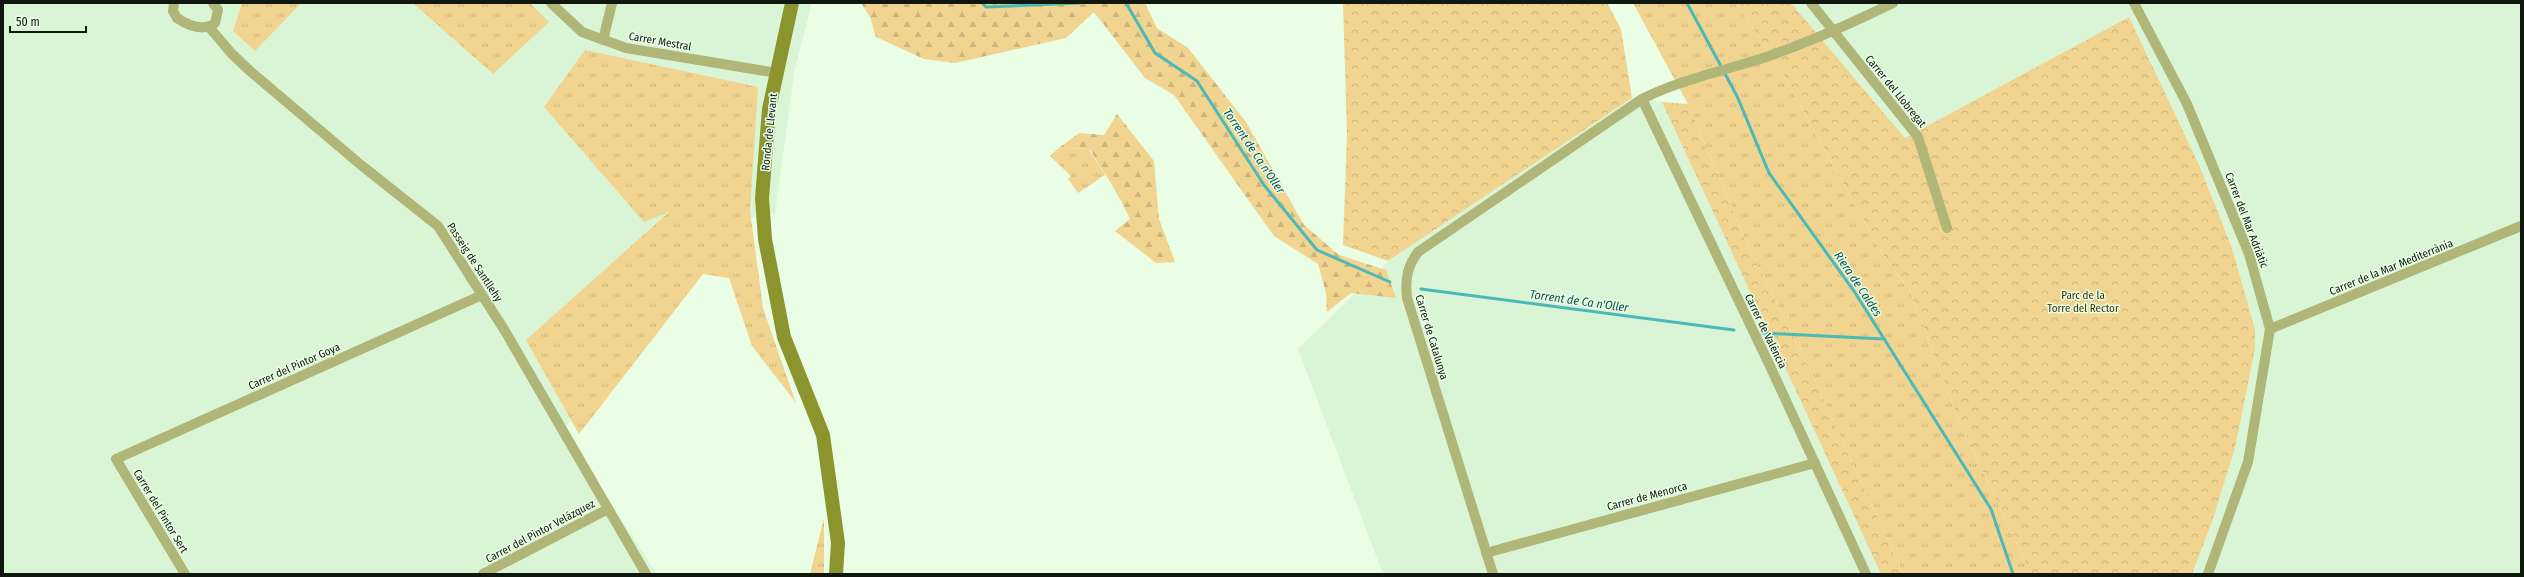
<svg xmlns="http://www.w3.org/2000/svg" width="2524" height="577" font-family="'Fira Sans Condensed',sans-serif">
<defs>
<pattern id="grass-tufts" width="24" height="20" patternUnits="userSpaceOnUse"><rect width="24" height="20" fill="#f1d490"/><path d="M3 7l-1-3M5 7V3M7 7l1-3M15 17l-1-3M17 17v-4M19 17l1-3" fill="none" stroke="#ceb57b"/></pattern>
<pattern id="forest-firs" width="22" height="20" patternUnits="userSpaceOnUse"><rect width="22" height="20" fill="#f1d490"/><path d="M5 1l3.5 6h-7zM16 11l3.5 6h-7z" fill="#ceb57b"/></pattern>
<pattern id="park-crowns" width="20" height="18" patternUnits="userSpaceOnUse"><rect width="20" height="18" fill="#f1d490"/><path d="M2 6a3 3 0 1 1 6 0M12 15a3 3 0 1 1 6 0" fill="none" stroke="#ceb57b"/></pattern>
</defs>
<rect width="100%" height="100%" fill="#e9fee5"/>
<g fill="#daf5d6">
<polygon points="3,3 812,3 795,68 775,213 747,218 563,430 657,574 3,574"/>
<polygon points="1791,3 2521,3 2521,574 2192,574 2212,522 2235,448 2255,349 2255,329 2232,248 2200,167 2129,18 1905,138"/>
<polygon points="1632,98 1662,101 1881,574 1383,574 1298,349 1388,261"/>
</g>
<g fill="url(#grass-tufts)">
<polygon points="242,3 301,3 255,51 233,31"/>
<polygon points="413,3 530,3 549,22 493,74"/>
<polygon points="1633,3 1736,3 1780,69 1881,252 1910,291 1958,418 2031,574 1903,574 1813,376 1744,237 1688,104"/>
<polygon points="585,50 758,87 750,210 763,308 796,403 752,346 729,278 703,274 579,434 526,340 669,212 644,222 544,107"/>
<polygon points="1060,147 1089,150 1105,175 1078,193 1068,179 1071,176 1050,156"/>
<polygon points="824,518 824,574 810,574"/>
</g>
<g fill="url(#forest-firs)">
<polygon points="861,3 1145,3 1157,28 1188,48 1246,122 1304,225 1339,255 1386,270 1396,298 1351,293 1327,312 1326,293 1318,264 1274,236 1174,95 1145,78 1094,12 1066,38 955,63 924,59 876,37 870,17"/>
<polygon points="1117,114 1154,161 1159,219 1175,262 1156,263 1115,231 1130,219 1118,195 1090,150 1060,147 1079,133 1104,135"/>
</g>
<g fill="url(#park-crowns)">
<polygon points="1343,3 1607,3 1621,29 1632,98 1388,261 1343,245 1347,134"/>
<polygon points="1736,3 1791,3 1905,138 2129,17 2200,167 2232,248 2255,329 2255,349 2235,448 2212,522 2192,574 2031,574 1958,418 1910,291 1881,252 1780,69"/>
<polygon points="1662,102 1688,104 1744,237 1813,376 1903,574 1881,574"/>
</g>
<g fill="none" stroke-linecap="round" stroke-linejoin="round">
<g stroke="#4abab9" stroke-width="3">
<polyline points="982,3 986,7 1080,3"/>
<polyline points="1126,3 1155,53 1197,81 1264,185 1317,250 1390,282"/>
<polyline points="1687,3 1737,96 1769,173 1854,291 1991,509 2013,574"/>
<polyline points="1421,289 1734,330"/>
<polyline points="1762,333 1884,339"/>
</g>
<g stroke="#afb678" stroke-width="10">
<path d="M174 3 173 11 177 18C189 26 203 32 215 23L218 10 213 3"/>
<polyline points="551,3 582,32 626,48 777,73"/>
<polyline points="1811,3 1918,137 1947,228"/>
<polyline points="2134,3 2187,104 2249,254 2270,329 2248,462 2208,574"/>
<polyline points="209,27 232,54 250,71 361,165 438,226 505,331 646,574"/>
<polyline points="603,40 612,3"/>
<polyline points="1642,99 1770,366 1866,574"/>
<polyline points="2270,329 2521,226"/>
<polyline points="1486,553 1815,463"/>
<polyline points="185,574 116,459 482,295"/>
<polyline points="483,574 608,509"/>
<path d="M1493 574 1407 298C1405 279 1407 267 1418 252L1642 99C1682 79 1727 70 1769 56 1812 41 1852 23 1893 3"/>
</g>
<polyline stroke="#8c952d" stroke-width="14" points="792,3 769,109 762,198 765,239 784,337 823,435 838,543 836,574"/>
</g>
<g text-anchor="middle" stroke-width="3" stroke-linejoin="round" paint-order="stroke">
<g font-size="11" fill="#10170e" stroke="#e9fee5">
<text transform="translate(660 41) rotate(10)" y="4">Carrer Mestral</text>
<text transform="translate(1896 91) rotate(51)" y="4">Carrer del Llobregat</text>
<text transform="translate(769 132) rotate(-84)" y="4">Ronda de Llevant</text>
<text transform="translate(2247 220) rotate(69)" y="4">Carrer del Mar Adriàtic</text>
<text transform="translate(475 262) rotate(57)" y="4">Passeig de Santllehy</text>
<text transform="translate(2391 267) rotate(-22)" y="4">Carrer de la Mar Mediterrània</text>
<text transform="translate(1766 331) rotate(64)" y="4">Carrer de València</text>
<text transform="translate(1432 337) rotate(73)" y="4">Carrer de Catalunya</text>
<text transform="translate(294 366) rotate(-24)" y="4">Carrer del Pintor Goya</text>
<text transform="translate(1647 496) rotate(-15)" y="4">Carrer de Menorca</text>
<text transform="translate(161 511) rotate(59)" y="4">Carrer del Pintor Sert</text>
<text transform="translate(540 531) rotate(-28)" y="4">Carrer del Pintor Velázquez</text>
</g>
<g font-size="11" fill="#3e2f02" stroke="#e9fee5">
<text x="2083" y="299">Parc de la<tspan x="2083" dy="13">Torre del Rector</tspan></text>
</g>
<g font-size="12" font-style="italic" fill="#0d504f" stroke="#e9fee5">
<text transform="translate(1254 151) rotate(56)" y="4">Torrent de Ca n'Oller</text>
<text transform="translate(1858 284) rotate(56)" y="4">Riera de Caldes</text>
<text transform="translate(1579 301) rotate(8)" y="4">Torrent de Ca n'Oller</text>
</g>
</g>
<rect width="2524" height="577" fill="none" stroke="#10170e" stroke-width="8"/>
<path d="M10 26v6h76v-6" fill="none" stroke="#10170e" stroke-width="2"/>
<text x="16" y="26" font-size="12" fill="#10170e" stroke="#e9fee5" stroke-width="3" paint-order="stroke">50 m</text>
</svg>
